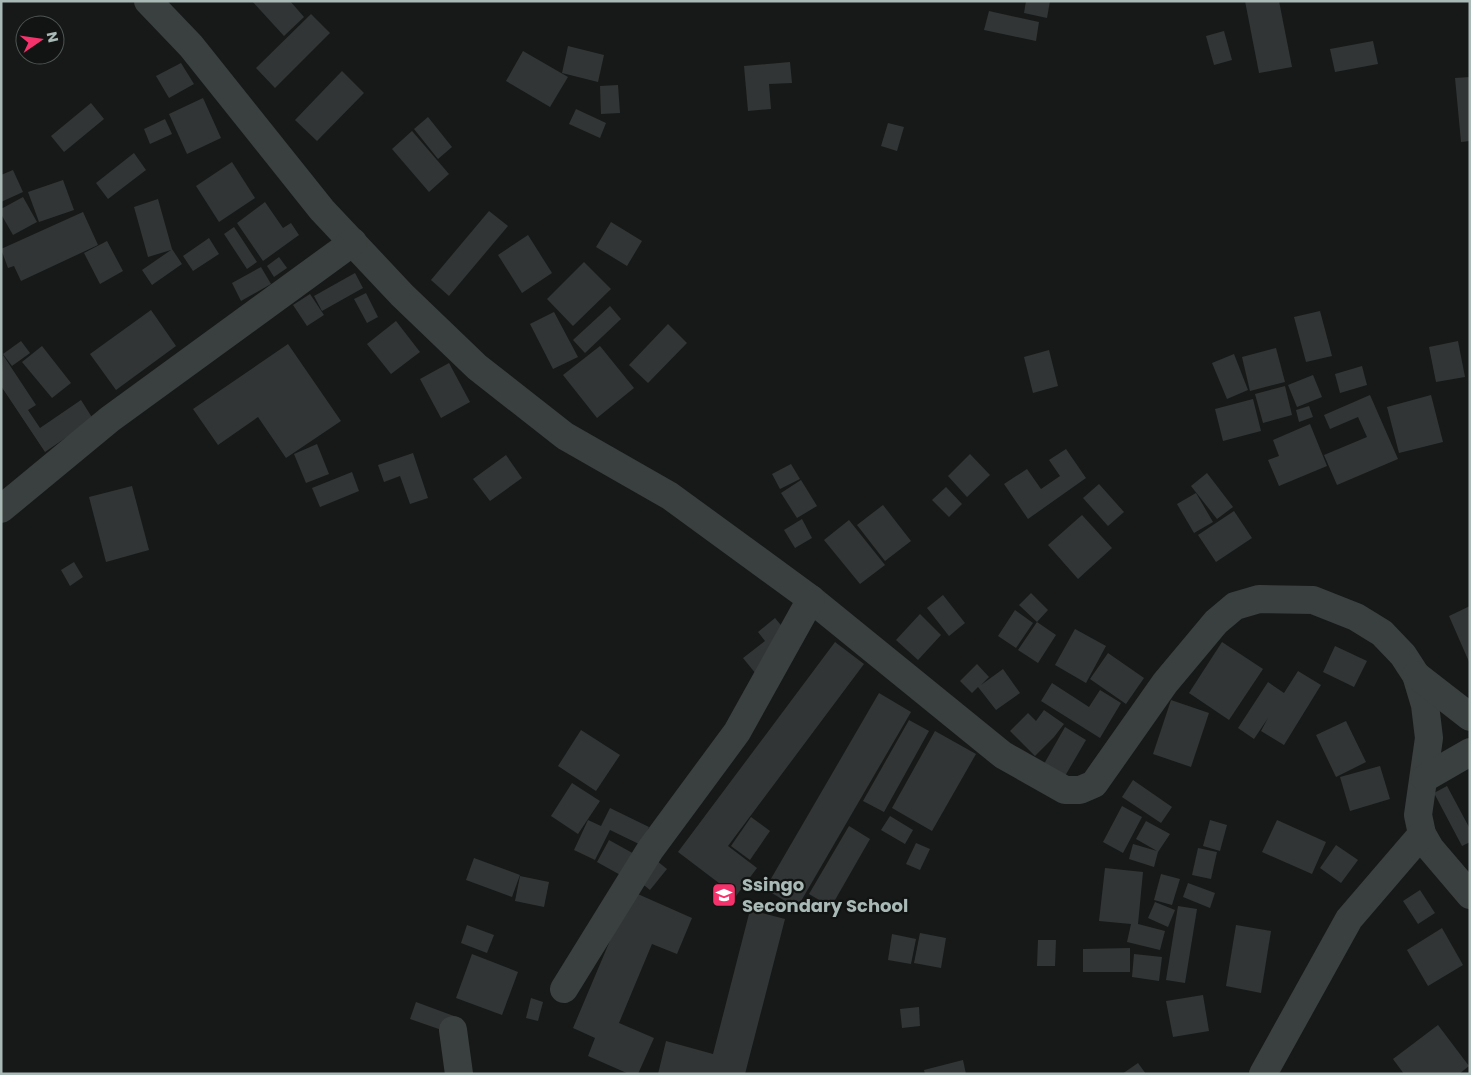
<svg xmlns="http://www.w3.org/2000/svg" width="1471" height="1075" font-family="Poppins,sans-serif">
<rect width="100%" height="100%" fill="#171919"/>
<g fill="#323535">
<polygon points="252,1 290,1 304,17 284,36"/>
<polygon points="1026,1 1050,1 1047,18 1024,13"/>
<polygon points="1245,1 1279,1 1292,67 1259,73"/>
<polygon points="989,11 1039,22 1036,41 984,30"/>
<polygon points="311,14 330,33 275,88 256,68"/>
<polygon points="1224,31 1232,60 1214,65 1206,36"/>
<polygon points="1373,41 1378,64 1335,72 1330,49"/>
<polygon points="568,46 604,55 598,82 562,73"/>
<polygon points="523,51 568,77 550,107 506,81"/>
<polygon points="790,62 792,83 769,84 771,109 748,111 744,66"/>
<polygon points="181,63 194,84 169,98 156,76"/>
<polygon points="342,71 364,93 317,141 295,120"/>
<polygon points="1470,77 1470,141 1461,142 1455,78"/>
<polygon points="618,85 620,113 601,114 600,86"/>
<polygon points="203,98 221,138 187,154 169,114"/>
<polygon points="91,103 104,119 64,152 51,136"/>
<polygon points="576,109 606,123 600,138 569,124"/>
<polygon points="428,117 452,147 438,159 414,129"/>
<polygon points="165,119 172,134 150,144 144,129"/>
<polygon points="888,123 904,127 897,151 881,146"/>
<polygon points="412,131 449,174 429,192 392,149"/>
<polygon points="134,153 146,170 108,199 96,183"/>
<polygon points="232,162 255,198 219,222 196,186"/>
<polygon points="13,170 23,192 1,202 1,175"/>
<polygon points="63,180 74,210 39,222 28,192"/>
<polygon points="23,197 37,222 13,235 1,214 1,209"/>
<polygon points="158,199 172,249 182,264 152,285 142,270 171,250 148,257 134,207"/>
<polygon points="265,202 283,228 291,223 299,235 263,261 237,223"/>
<polygon points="489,211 508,226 449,296 431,280"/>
<polygon points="83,212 98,245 21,281 14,266 8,268 1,249"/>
<polygon points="611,222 642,241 627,266 596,247"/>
<polygon points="234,227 257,262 247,269 224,234"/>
<polygon points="528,235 552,273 522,293 498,255"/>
<polygon points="209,238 219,254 193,271 183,256"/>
<polygon points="107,241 123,271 100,284 84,253"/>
<polygon points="279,257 287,268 274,277 267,266"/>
<polygon points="584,262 611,289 573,326 547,299"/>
<polygon points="261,267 271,284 241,301 232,283"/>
<polygon points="355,273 363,288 322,311 314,296"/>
<polygon points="366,293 378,317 367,323 354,299"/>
<polygon points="310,294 324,315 307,326 293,305"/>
<polygon points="610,306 621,319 585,353 573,340"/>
<polygon points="151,310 176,346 116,390 90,354"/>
<polygon points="1320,311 1332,356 1306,362 1294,317"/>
<polygon points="554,312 578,357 553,369 530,324"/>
<polygon points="396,321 420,352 391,374 367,344"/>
<polygon points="668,324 687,343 648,383 629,365"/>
<polygon points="21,341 30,353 12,366 3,354"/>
<polygon points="1458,341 1465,377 1436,382 1429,347"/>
<polygon points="288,344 341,421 286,458 258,417 218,445 193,409"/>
<polygon points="42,346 71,383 52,398 22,362"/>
<polygon points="600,346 634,388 597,418 563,375"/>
<polygon points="1276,348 1285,382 1250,391 1242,357"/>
<polygon points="1049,350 1058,386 1033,393 1024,357"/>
<polygon points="1234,354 1248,390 1227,399 1212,363"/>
<polygon points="3,355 36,405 28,410 40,428 81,400 93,419 45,452 1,386"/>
<polygon points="449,363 470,402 441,418 420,379"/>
<polygon points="1362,366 1367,385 1340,393 1335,374"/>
<polygon points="1313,375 1322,397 1297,407 1288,385"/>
<polygon points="1285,386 1292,415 1263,423 1255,394"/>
<polygon points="1370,395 1398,459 1337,485 1324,455 1367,437 1358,417 1330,429 1324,415"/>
<polygon points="1431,395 1443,442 1399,453 1387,407"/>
<polygon points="1253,399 1261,431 1223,441 1215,409"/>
<polygon points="1309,406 1313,417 1299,422 1296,410"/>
<polygon points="1310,424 1327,466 1279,486 1268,460 1279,456 1273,440"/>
<polygon points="317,444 329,474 306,483 294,454"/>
<polygon points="1066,449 1086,478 1028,519 1004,484 1027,469 1041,489 1060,476 1049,460"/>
<polygon points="413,453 428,498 410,504 400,476 384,482 378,465"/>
<polygon points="970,454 990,475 967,497 948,476"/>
<polygon points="506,455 522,478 490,501 473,479"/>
<polygon points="791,464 800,479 780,489 772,474"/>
<polygon points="352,472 359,491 320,507 312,488"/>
<polygon points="1207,473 1233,507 1217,519 1191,486"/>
<polygon points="801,480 817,506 797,518 781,493"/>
<polygon points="1099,484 1124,512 1108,526 1083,498"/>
<polygon points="132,486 149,550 106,562 89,497"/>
<polygon points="946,487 962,504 949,517 932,500"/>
<polygon points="1196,493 1213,522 1194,533 1177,504"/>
<polygon points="883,505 911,541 885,561 857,525"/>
<polygon points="1234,511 1252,538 1216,562 1198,535"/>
<polygon points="1082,515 1112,548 1078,579 1048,545"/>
<polygon points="802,519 812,538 795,548 784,530"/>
<polygon points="849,520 885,565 860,584 824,540"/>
<polygon points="74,562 83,577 70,586 61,570"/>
<polygon points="1031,593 1048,610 1037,622 1056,635 1038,663 1018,650 1037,622 1019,605"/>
<polygon points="943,595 965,623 949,636 927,608"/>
<polygon points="1470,606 1470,664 1449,616"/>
<polygon points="1015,610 1033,623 1016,648 998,636"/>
<polygon points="920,614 941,635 918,660 896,640"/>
<polygon points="775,618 795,642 756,674 743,658 765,641 758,632"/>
<polygon points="1075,629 1106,646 1086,683 1055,665"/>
<polygon points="835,642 864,664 728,846 757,868 736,896 678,852"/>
<polygon points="1222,642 1263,669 1229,720 1189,693"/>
<polygon points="1335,646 1367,661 1354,687 1323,672"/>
<polygon points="1108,653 1144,678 1126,704 1090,679"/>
<polygon points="977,664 989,677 981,685 1003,669 1020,693 996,710 978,687 972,693 960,681"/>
<polygon points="1298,671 1321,685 1284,745 1261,731 1268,718 1254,739 1238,728 1268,682 1284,693"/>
<polygon points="1052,683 1089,707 1100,690 1121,703 1100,738 1041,701"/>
<polygon points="879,693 911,712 797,908 765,889"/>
<polygon points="1171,700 1209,713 1191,767 1153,754"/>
<polygon points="1044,710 1064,724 1054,737 1035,756 1010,731 1028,713 1036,721"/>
<polygon points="909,720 929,731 884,812 863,801"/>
<polygon points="1346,721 1366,762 1336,777 1316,735"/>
<polygon points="1065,727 1086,740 1065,776 1044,764"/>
<polygon points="581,730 620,755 596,791 558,766"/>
<polygon points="935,731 976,754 932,831 892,808"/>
<polygon points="1380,766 1390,799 1350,811 1340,777"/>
<polygon points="1133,780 1172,807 1161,823 1122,797"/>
<polygon points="572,783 600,801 578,834 551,816"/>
<polygon points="1447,786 1470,829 1470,842 1462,846 1434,793"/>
<polygon points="1122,806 1142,817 1123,853 1103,842"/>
<polygon points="610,808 649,827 641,845 610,830 595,860 574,850 588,820 601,826"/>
<polygon points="890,816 913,830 905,844 881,830"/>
<polygon points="751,817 770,831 750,860 731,846"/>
<polygon points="1210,820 1227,825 1220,851 1203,846"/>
<polygon points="1277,820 1326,842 1312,874 1262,852"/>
<polygon points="1146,821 1170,834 1158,852 1154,867 1129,859 1133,844 1157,851 1136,839"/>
<polygon points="849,826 870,839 831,907 809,894"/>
<polygon points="609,840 636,855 624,877 597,862"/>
<polygon points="916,843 930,849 920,870 906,864"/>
<polygon points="1336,845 1358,860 1341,883 1320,868"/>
<polygon points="1198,848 1217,852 1211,879 1192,875"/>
<polygon points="474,858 520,875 512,897 466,880"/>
<polygon points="657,861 667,869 650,890 640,882"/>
<polygon points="1105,868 1143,872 1138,924 1165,931 1160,950 1127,942 1131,924 1099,921"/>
<polygon points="1161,874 1180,879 1172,905 1154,900"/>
<polygon points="520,876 549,882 544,907 515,901"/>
<polygon points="1188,883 1215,893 1210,908 1183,897"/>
<polygon points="1420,890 1435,913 1418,924 1403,901"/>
<polygon points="631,891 692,918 677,954 652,944 619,1023 654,1038 638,1074 629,1074 588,1056 595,1038 573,1028"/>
<polygon points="1155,902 1175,910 1168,927 1148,918"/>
<polygon points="1178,906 1197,909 1185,983 1166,980"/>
<polygon points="750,910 785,919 745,1074 658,1074 666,1041 713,1054"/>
<polygon points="467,925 494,935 487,953 461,943"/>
<polygon points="1236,925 1271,931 1261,993 1226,986"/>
<polygon points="1442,928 1463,965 1428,986 1407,950"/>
<polygon points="920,933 946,938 941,968 914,963"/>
<polygon points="892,934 916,939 911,964 888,960"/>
<polygon points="1038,940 1056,940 1055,966 1037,966"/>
<polygon points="1130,948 1130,972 1083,972 1083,949"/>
<polygon points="472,954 518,972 502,1015 456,998"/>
<polygon points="1134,954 1162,957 1159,981 1132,977"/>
<polygon points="1203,995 1209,1031 1173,1037 1166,1001"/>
<polygon points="531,998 543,1002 538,1021 526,1018"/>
<polygon points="416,1002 462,1019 456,1035 410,1019"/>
<polygon points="919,1007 920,1026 902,1028 900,1009"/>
<polygon points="1438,1025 1469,1066 1459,1074 1404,1074 1393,1059"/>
<polygon points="963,1060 966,1074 925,1074 924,1070"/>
<polygon points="1138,1063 1146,1074 1122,1074"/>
</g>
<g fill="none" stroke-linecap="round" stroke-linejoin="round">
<g stroke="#3a403f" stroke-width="28">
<polyline points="148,1 191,46 322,210 402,295 477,367 565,436 670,496 811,599 1003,755 1065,790 1080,790 1094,784 1165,683 1216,622 1235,606 1259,599 1313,600 1356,617 1382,633 1403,655 1416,675 1425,705 1429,738 1418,815 1422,834 1430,848 1470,895"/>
<polyline points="1,509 110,419 353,242"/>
<polyline points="1416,675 1470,717"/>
<polyline points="1425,778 1470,752"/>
<polyline points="564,989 650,850 737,732 811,599"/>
<polyline points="453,1030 459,1074"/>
<polyline points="1263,1074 1349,919 1422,834"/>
</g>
</g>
<defs>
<symbol id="school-square" viewBox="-11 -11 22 22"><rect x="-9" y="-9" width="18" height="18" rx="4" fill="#f6326c" stroke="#121414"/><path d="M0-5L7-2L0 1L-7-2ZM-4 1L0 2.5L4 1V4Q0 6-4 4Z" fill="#fff"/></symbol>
</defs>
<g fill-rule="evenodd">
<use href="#school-square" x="710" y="881" width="28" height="28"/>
</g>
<g text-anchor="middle" stroke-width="4.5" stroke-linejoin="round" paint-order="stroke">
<g font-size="18" font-weight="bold" fill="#a9b9b5" stroke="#121414" text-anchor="start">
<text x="742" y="891">Ssingo<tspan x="742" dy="21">Secondary School</tspan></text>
</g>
</g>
<rect width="1471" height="1075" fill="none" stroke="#a9b9b5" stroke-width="5"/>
<g transform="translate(40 40) rotate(77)"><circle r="24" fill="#121414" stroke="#4e5654"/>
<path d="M0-4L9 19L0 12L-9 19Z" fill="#f6326c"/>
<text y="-8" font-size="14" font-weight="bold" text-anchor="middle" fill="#a9b9b5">N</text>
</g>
</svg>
